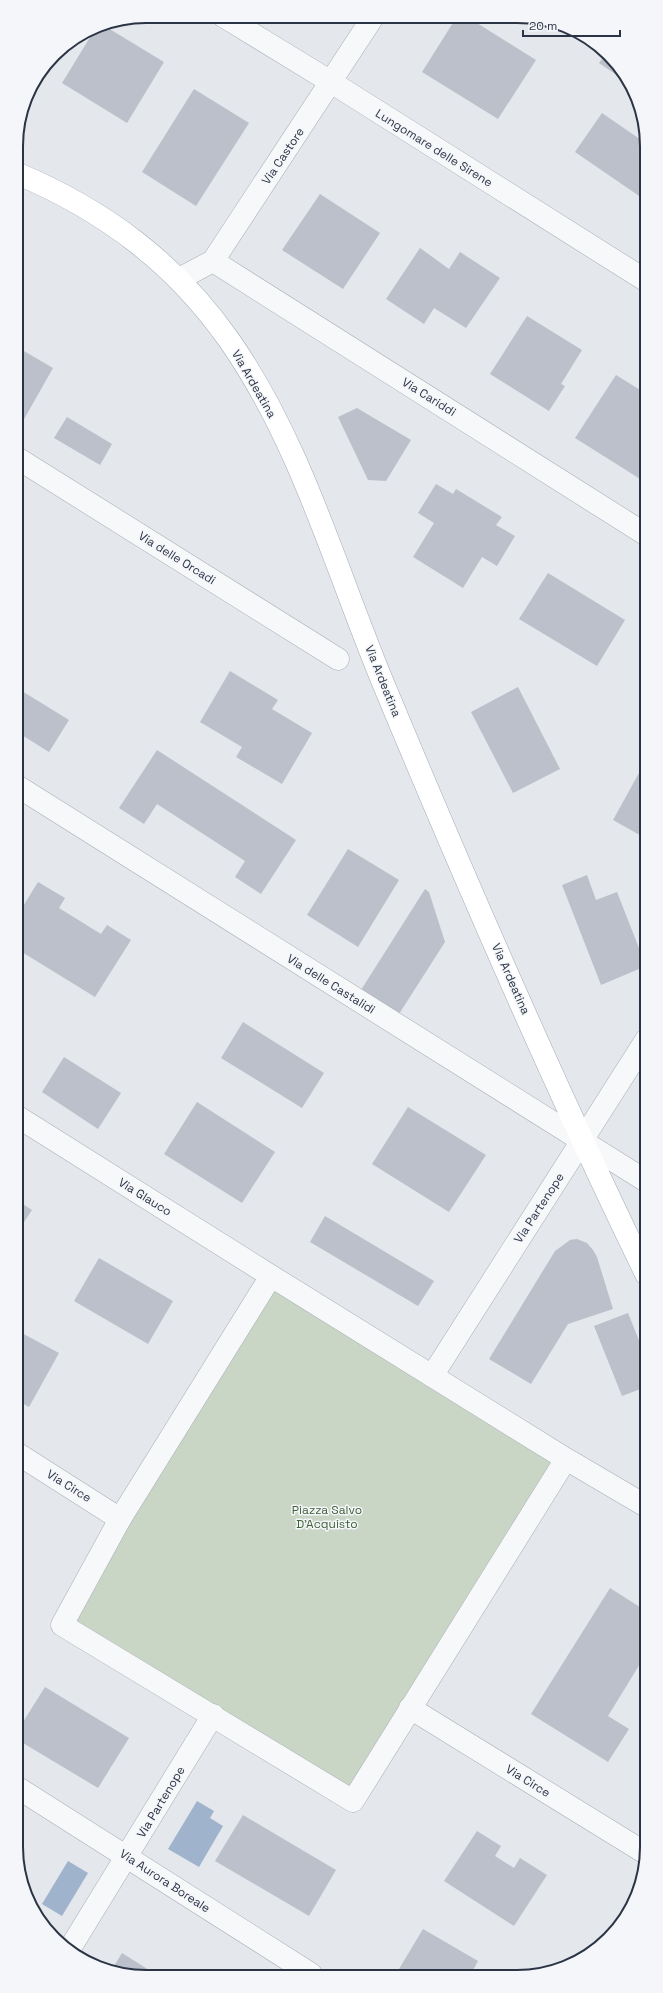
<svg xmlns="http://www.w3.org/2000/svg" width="663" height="1993" font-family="'Space Grotesk',sans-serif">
<rect width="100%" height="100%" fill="#e4e7ec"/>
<polygon fill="#c9d6c5" points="271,1276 566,1459 353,1801 62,1625"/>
<g fill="#9fb4cc">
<polygon points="197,1801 214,1811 210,1818 223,1826 199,1867 168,1849"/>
<polygon points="68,1861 88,1873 62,1916 42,1904"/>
</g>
<g fill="#bbc0ca">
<polygon points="456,18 469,18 536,60 498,119 422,72"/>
<polygon points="103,25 164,62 127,123 62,83 97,26"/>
<polygon points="607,52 630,81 631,85 599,63"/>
<polygon points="194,89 249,123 196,206 142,172"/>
<polygon points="602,113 644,142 645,200 575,152"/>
<polygon points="320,194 380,233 343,289 282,250"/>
<polygon points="420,248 449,269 460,252 500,278 466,328 434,308 424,324 386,299"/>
<polygon points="527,316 582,350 561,384 565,386 549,411 490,374"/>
<polygon points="17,347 53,368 23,421 17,418"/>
<polygon points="616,375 645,393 645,482 575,438"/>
<polygon points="357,408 411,440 386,481 368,480 338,417"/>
<polygon points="67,417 112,444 100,465 54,438"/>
<polygon points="436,484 453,494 456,489 502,517 496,525 515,536 497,566 482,557 463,588 413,557 434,523 418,513"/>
<polygon points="548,573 625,620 597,666 519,619"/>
<polygon points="230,671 278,700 272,709 312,733 282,784 236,757 242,747 200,722"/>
<polygon points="518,687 560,769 513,793 471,712"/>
<polygon points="17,688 69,720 49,752 17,732"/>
<polygon points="157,750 296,840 261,894 235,877 245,861 157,804 144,824 119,808"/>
<polygon points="639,773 645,777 645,838 613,820"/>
<polygon points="348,849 399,880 358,947 307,915"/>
<polygon points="587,875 596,900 617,892 646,966 601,985 562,885"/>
<polygon points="38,882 65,898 59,908 101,934 107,925 131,940 95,997 17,949 17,916"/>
<polygon points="425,889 429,892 445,942 399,1014 361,990"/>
<polygon points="243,1022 324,1073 302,1108 221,1058"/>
<polygon points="64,1057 121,1093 98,1129 42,1092"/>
<polygon points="197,1102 275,1152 242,1203 164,1154"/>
<polygon points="408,1107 486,1155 449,1212 372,1164"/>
<polygon points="18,1201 32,1210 18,1231"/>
<polygon points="325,1216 434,1281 418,1306 310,1242"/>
<polygon points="577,1239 587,1243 593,1250 597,1257 613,1309 568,1324 531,1384 489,1359 555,1251 570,1240"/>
<polygon points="99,1258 173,1301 148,1344 74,1301"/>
<polygon points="628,1313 646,1358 646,1387 622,1396 594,1326"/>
<polygon points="18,1331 59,1353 29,1407 18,1401"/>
<polygon points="18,1532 24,1536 18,1545"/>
<polygon points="610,1588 646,1611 646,1654 608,1716 629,1729 608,1762 531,1714"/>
<polygon points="45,1687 129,1738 98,1788 18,1740 18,1730"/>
<polygon points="243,1815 336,1870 309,1916 215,1861"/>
<polygon points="477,1831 501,1846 495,1856 514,1868 520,1858 547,1875 514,1926 444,1881"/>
<polygon points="423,1929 478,1961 471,1974 396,1974"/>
<polygon points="122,1953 157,1975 121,1975 111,1971"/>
</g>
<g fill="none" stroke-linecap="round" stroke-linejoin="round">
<defs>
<g id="minor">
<polyline points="223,16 331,82 645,280"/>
<polyline points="213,261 645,534"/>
<polyline points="179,279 213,261 373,17"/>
<polyline points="17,458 338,659"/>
<polyline points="17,786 646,1181"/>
<polyline points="18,1117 271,1276"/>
<polyline points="432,1376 646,1040"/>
<polyline points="18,1454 120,1519"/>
<polyline points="566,1459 353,1801 62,1625 120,1519 271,1276 566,1459 646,1506"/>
<polyline points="410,1708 647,1854"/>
<polyline points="18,1788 311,1974"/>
<polyline points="69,1950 213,1715"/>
</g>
<path id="major" d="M16 173C104 210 174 262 229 340 302 444 337 574 386 690 468 887 553 1083 646 1274"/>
</defs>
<use href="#minor" stroke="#a9aeb7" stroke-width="23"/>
<use href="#major" stroke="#a3abb8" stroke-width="23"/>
<use href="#minor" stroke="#f7f8fa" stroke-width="22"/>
<use href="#major" stroke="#fff" stroke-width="22"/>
</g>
<g text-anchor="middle" stroke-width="3" stroke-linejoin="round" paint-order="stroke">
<g font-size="12" fill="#2b3445" stroke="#f4f6f9">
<text transform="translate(434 148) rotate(32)" y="4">Lungomare delle Sirene</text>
<text transform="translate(283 156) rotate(-56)" y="4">Via Castore</text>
<text transform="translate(254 384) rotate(60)" y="4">Via Ardeatina</text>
<text transform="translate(429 397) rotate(32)" y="4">Via Cariddi</text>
<text transform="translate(177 558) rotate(32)" y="4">Via delle Orcadi</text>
<text transform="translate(383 681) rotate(68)" y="4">Via Ardeatina</text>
<text transform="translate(511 979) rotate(66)" y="4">Via Ardeatina</text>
<text transform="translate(331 984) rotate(32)" y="4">Via delle Castalidi</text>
<text transform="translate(145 1197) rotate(32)" y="4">Via Glauco</text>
<text transform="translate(539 1208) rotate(-57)" y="4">Via Partenope</text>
<text transform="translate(69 1486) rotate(32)" y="4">Via Circe</text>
<text transform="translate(528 1781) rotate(32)" y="4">Via Circe</text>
<text transform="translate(161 1802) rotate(-59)" y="4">Via Partenope</text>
<text transform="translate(165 1881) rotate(33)" y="4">Via Aurora Boreale</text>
</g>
<g font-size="12" fill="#3f6138" stroke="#f4f6f9">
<text x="327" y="1514">Piazza Salvo<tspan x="327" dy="14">D'Acquisto</tspan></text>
</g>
</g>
<path d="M0 0H663V1993H0ZM146 23H517A123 123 0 0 1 640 146V1847A123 123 0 0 1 517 1970H146A123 123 0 0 1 23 1847V146A123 123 0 0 1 146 23Z" fill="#f4f6f9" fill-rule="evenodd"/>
<path fill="none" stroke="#2b3445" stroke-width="2" d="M146 23H517A123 123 0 0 1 640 146V1847A123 123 0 0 1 517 1970H146A123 123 0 0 1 23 1847V146A123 123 0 0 1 146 23Z"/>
<path d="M523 30v6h97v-6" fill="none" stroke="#2b3445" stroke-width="2"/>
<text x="529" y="30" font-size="12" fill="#2b3445" stroke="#f4f6f9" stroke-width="3" paint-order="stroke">20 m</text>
</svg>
